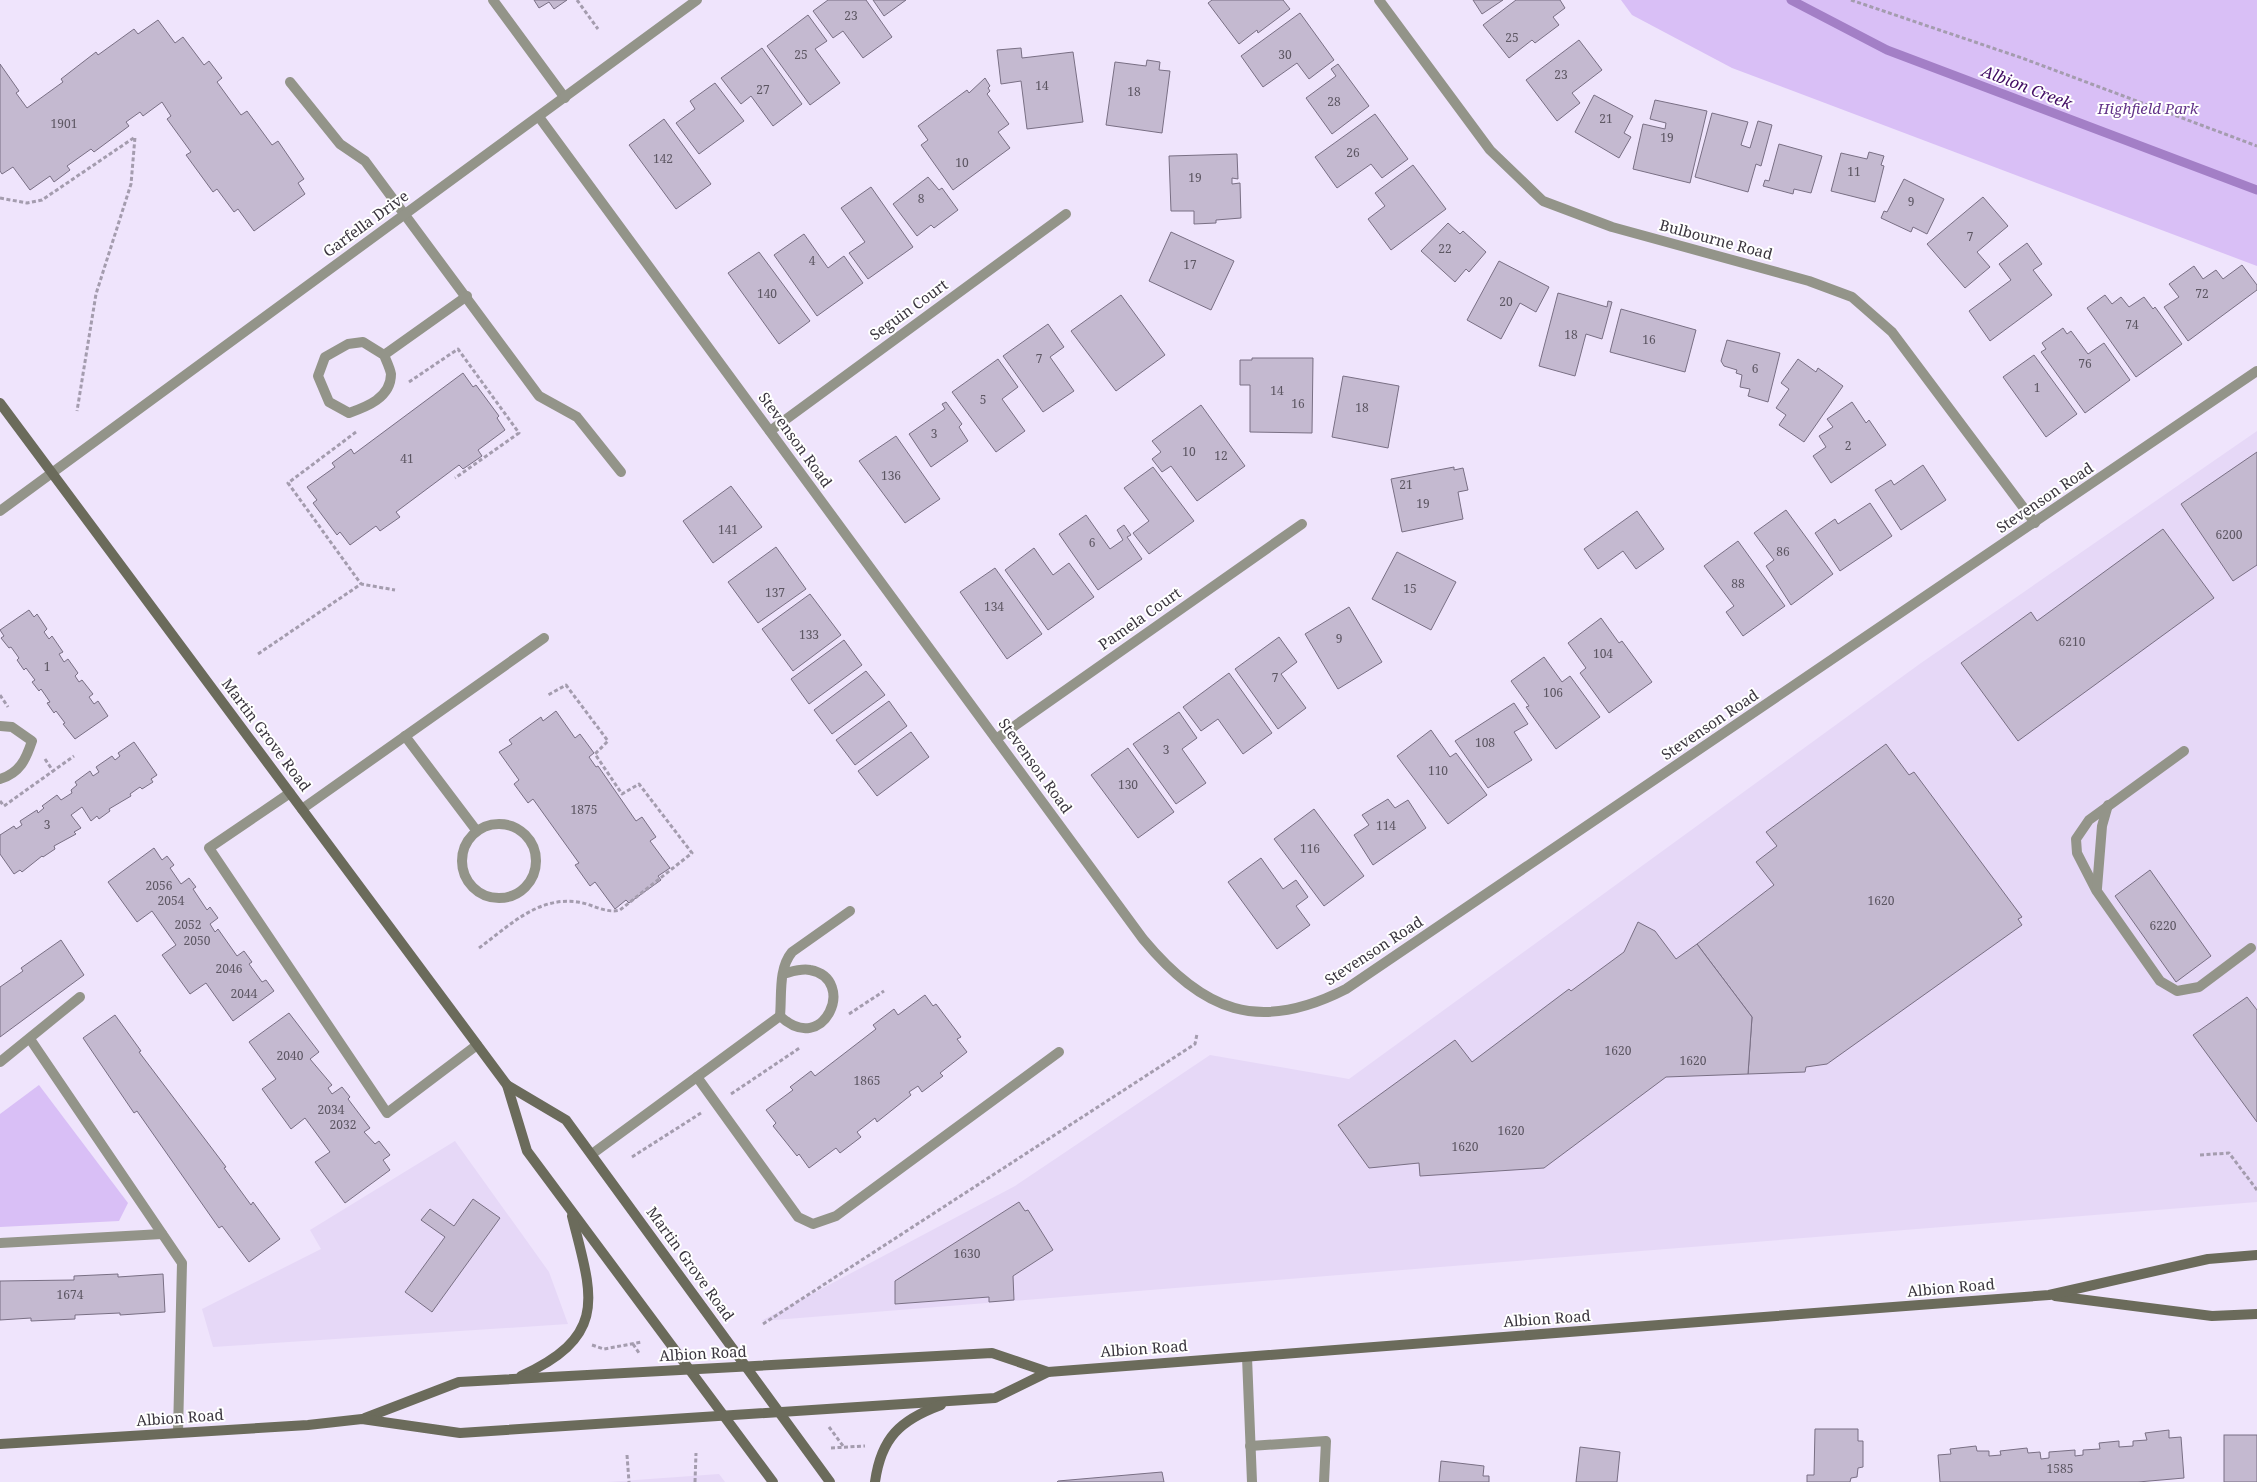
<svg xmlns="http://www.w3.org/2000/svg" width="2257" height="1482" font-family="'Noto Serif',serif">
<rect width="100%" height="100%" fill="#efe4fc"/>
<g fill="#e6d8f7">
<polygon points="2257,431 2257,1202 761,1321 1015,1186 1210,1055 1349,1079 1921,663"/>
<polygon points="455,1141 549,1272 568,1324 213,1347 202,1309 321,1249 310,1230"/>
<polygon points="719,1474 725,1482 608,1482"/>
</g>
<g fill="#d9bff6">
<polygon points="1621,0 2257,0 2257,266 1732,68 1632,15"/>
<polygon points="39,1085 128,1203 119,1221 0,1227 0,1114"/>
</g>
<g fill="none" stroke-linecap="round" stroke-linejoin="round">
<polyline stroke="#a37fc6" stroke-width="9" points="1791,0 1887,50 2257,190"/>
</g>
<g fill="#c4b9d0" stroke="#796f84">
<polygon points="534,0 567,0 554,9 549,2 539,8"/>
<polygon points="828,0 866,0 892,37 863,58 843,31 833,38 813,11"/>
<polygon points="873,0 906,0 884,16"/>
<polygon points="1212,0 1283,0 1290,9 1258,33 1257,30 1239,44 1208,3"/>
<polygon points="1473,0 1503,0 1482,14"/>
<polygon points="1516,0 1560,0 1565,8 1553,17 1559,25 1535,43 1532,40 1509,58 1483,25"/>
<polygon points="1300,13 1334,60 1309,79 1297,63 1263,87 1241,56"/>
<polygon points="808,15 827,41 815,49 840,83 810,105 767,46"/>
<polygon points="158,20 175,43 183,37 204,65 209,61 222,78 217,82 241,115 247,111 272,145 278,141 304,179 298,183 305,194 254,231 238,209 234,212 217,189 213,192 186,155 191,152 167,119 171,116 162,102 143,116 140,112 126,122 129,126 94,152 91,149 67,166 70,170 54,182 50,176 30,190 13,167 2,174 0,171 0,64 19,91 16,93 27,108 63,82 61,79 96,52 98,55 134,29 138,34"/>
<polygon points="1579,40 1602,70 1572,93 1580,103 1557,121 1526,80"/>
<polygon points="762,48 802,104 773,126 751,96 741,104 721,78"/>
<polygon points="1021,48 1022,58 1073,52 1083,122 1027,129 1021,81 1001,84 997,50"/>
<polygon points="1147,60 1160,62 1159,70 1170,71 1162,133 1106,125 1115,62 1146,66"/>
<polygon points="1338,64 1369,106 1332,134 1306,98 1336,76 1331,69"/>
<polygon points="985,78 990,86 988,88 990,91 987,94 1009,124 998,132 1010,148 953,190 921,145 928,140 918,126 967,90 969,93"/>
<polygon points="715,83 744,121 699,154 676,123 695,109 690,101"/>
<polygon points="1594,95 1633,116 1624,133 1631,137 1619,158 1575,132"/>
<polygon points="1655,100 1707,111 1690,183 1633,169 1643,124 1665,129 1666,123 1650,119"/>
<polygon points="1712,113 1748,122 1741,145 1750,148 1758,121 1772,125 1761,166 1756,164 1748,192 1695,177"/>
<polygon points="1375,114 1408,159 1382,178 1371,164 1337,188 1315,157"/>
<polygon points="664,119 711,184 676,209 629,145"/>
<polygon points="1779,144 1822,156 1811,193 1794,189 1793,194 1763,186 1765,180 1769,181"/>
<polygon points="1869,152 1884,156 1881,165 1884,166 1875,202 1831,191 1841,153 1867,159"/>
<polygon points="1237,154 1238,179 1232,178 1232,184 1240,183 1241,218 1216,220 1216,223 1194,224 1194,211 1171,211 1169,156"/>
<polygon points="1413,165 1446,209 1391,250 1368,219 1385,206 1375,193"/>
<polygon points="928,177 939,190 942,188 958,210 934,228 931,225 917,236 893,204"/>
<polygon points="1904,179 1944,199 1927,234 1913,227 1911,232 1881,218 1884,211 1887,212"/>
<polygon points="871,187 913,247 868,279 849,253 865,242 841,208"/>
<polygon points="1983,197 2008,226 1977,252 1990,267 1965,288 1927,244"/>
<polygon points="1448,223 1460,234 1463,231 1486,252 1469,272 1466,269 1455,282 1421,251"/>
<polygon points="1171,232 1234,261 1211,310 1149,281"/>
<polygon points="804,234 828,268 844,256 863,283 817,316 774,255"/>
<polygon points="2027,243 2042,264 2033,270 2052,295 1990,341 1969,311 2011,280 1999,264"/>
<polygon points="759,252 810,321 779,344 728,273"/>
<polygon points="1499,261 1549,287 1536,312 1520,303 1501,339 1467,320"/>
<polygon points="2242,265 2257,285 2257,290 2188,341 2164,307 2179,297 2169,284 2194,266 2203,279 2216,270 2223,279"/>
<polygon points="1558,293 1607,307 1608,301 1612,302 1602,339 1586,334 1575,376 1539,366"/>
<polygon points="1121,295 1165,355 1116,391 1071,331"/>
<polygon points="2105,295 2112,304 2121,297 2129,307 2144,297 2153,309 2155,307 2182,344 2136,377 2087,308"/>
<polygon points="1621,309 1696,330 1685,372 1610,352"/>
<polygon points="1048,324 1064,347 1050,357 1074,391 1043,412 1003,356"/>
<polygon points="2063,328 2067,334 2071,331 2088,354 2104,343 2130,380 2085,413 2041,352 2046,349 2042,343"/>
<polygon points="1727,340 1780,353 1768,402 1748,396 1750,389 1740,387 1742,375 1736,373 1737,370 1724,366 1721,361"/>
<polygon points="2034,355 2077,414 2046,437 2003,377"/>
<polygon points="1252,358 1313,358 1312,433 1250,432 1250,385 1240,385 1240,360 1252,360"/>
<polygon points="998,359 1018,387 1002,399 1025,431 996,452 952,392"/>
<polygon points="1798,359 1816,372 1818,368 1843,386 1804,442 1779,425 1786,415 1776,408 1789,389 1781,383"/>
<polygon points="463,373 473,387 476,385 499,416 497,418 505,430 478,450 482,456 463,469 459,465 396,512 400,517 380,531 376,526 350,545 340,532 337,535 313,503 317,500 307,487 335,467 332,463 351,449 354,454"/>
<polygon points="1343,376 1399,386 1388,448 1332,437"/>
<polygon points="946,402 962,424 959,427 968,441 931,467 909,434 945,409 942,404"/>
<polygon points="1852,402 1866,423 1869,420 1886,445 1831,483 1813,456 1826,447 1819,436 1833,427 1827,419"/>
<polygon points="1201,405 1245,466 1197,501 1171,466 1162,472 1152,459 1161,452 1152,441"/>
<polygon points="896,436 940,499 905,523 859,461"/>
<polygon points="2257,452 2257,565 2233,581 2181,504"/>
<polygon points="1923,465 1946,500 1901,530 1875,490 1891,480 1894,485"/>
<polygon points="1153,467 1194,521 1149,554 1133,533 1149,521 1124,488"/>
<polygon points="1454,467 1454,470 1463,468 1468,490 1458,492 1463,519 1402,532 1391,479"/>
<polygon points="731,486 762,527 713,563 683,521"/>
<polygon points="1870,503 1892,536 1840,571 1815,533 1835,519 1838,524"/>
<polygon points="1786,510 1833,574 1791,605 1766,566 1774,560 1754,533"/>
<polygon points="1637,511 1664,549 1636,569 1623,551 1598,569 1584,549"/>
<polygon points="1086,515 1110,549 1123,540 1117,530 1124,525 1131,535 1127,537 1142,559 1098,590 1059,534"/>
<polygon points="2163,529 2214,598 2018,741 1961,663 2031,612 2037,621"/>
<polygon points="1738,541 1785,606 1743,636 1726,612 1734,606 1704,566"/>
<polygon points="776,547 806,589 758,623 728,582"/>
<polygon points="1034,548 1053,575 1069,563 1094,597 1048,630 1005,570"/>
<polygon points="1397,552 1456,582 1431,630 1372,599"/>
<polygon points="995,568 1042,634 1007,659 960,592"/>
<polygon points="810,594 841,635 793,671 762,629"/>
<polygon points="1349,607 1382,662 1338,689 1305,634"/>
<polygon points="29,610 34,617 37,614 47,629 44,632 49,639 52,636 63,652 59,654 64,662 68,659 78,673 75,676 79,682 82,680 93,694 89,697 94,704 98,701 108,716 75,739 63,724 65,723 56,711 54,713 47,703 50,702 41,689 39,691 32,682 35,680 26,668 24,670 17,660 19,658 11,647 9,648 1,638 4,636 0,630"/>
<polygon points="1601,618 1619,643 1622,641 1652,682 1609,713 1580,673 1586,668 1568,643"/>
<polygon points="1279,637 1297,662 1281,674 1306,708 1278,729 1235,669"/>
<polygon points="844,640 862,665 809,704 791,679"/>
<polygon points="1544,657 1562,682 1570,676 1600,717 1556,749 1526,707 1529,706 1511,681"/>
<polygon points="866,671 885,695 832,734 814,710"/>
<polygon points="1229,673 1272,733 1243,754 1218,719 1201,731 1183,707"/>
<polygon points="889,701 907,726 855,765 836,740"/>
<polygon points="1514,703 1528,724 1514,732 1532,760 1488,788 1455,741"/>
<polygon points="556,711 575,738 580,734 594,753 589,757 596,767 598,766 636,821 642,817 656,837 650,841 670,868 658,876 661,880 629,903 626,900 615,909 595,882 590,886 575,865 579,863 533,799 528,803 514,784 519,780 499,752 512,744 509,740 541,717 543,721"/>
<polygon points="1179,712 1197,738 1182,749 1206,783 1176,804 1133,744"/>
<polygon points="1431,730 1450,757 1456,753 1487,795 1448,824 1397,756"/>
<polygon points="911,732 929,757 877,796 858,771"/>
<polygon points="134,742 157,775 151,779 153,782 142,789 140,787 130,794 131,796 109,809 110,811 99,819 97,816 91,821 82,807 71,815 81,828 74,832 76,834 54,846 55,849 43,857 42,856 22,872 20,870 14,874 0,854 0,835 14,826 16,829 22,825 20,821 37,810 38,813 44,808 42,806 57,795 61,800 72,793 71,790 77,785 75,782 90,771 93,776 99,772 96,767 112,756 115,760 120,756 118,753"/>
<polygon points="1886,744 1909,775 1914,772 2022,917 2018,919 2022,925 1827,1064 1806,1067 1805,1072 1748,1074 1752,1017 1697,944 1774,885 1756,862 1777,846 1766,832"/>
<polygon points="1128,748 1174,812 1138,838 1091,775"/>
<polygon points="1388,799 1395,808 1408,800 1426,828 1373,865 1354,835 1369,825 1362,815"/>
<polygon points="1314,809 1364,876 1324,906 1274,839"/>
<polygon points="154,848 162,860 167,856 174,865 170,868 181,884 189,878 196,887 193,889 207,910 210,907 218,918 210,924 215,932 218,929 237,956 244,951 252,962 249,964 262,982 266,980 274,991 233,1021 206,983 190,994 162,955 176,945 152,911 137,922 108,882"/>
<polygon points="1261,858 1283,889 1296,880 1308,897 1296,906 1310,925 1277,949 1228,882"/>
<polygon points="2150,870 2211,956 2176,982 2115,896"/>
<polygon points="1638,922 1655,931 1676,959 1697,944 1752,1017 1748,1074 1666,1077 1544,1168 1420,1176 1419,1163 1369,1168 1338,1125 1455,1040 1472,1062 1569,989 1571,991 1624,952"/>
<polygon points="61,940 84,975 0,1037 0,987 23,971 21,968"/>
<polygon points="925,995 933,1006 936,1004 961,1037 957,1039 967,1052 940,1073 943,1076 922,1092 918,1086 909,1092 911,1095 877,1122 875,1118 857,1132 861,1137 840,1153 836,1148 809,1168 799,1154 797,1156 773,1126 776,1123 766,1110 793,1090 790,1087 811,1071 815,1076 876,1029 873,1025 894,1009 898,1015"/>
<polygon points="2247,997 2257,1010 2257,1122 2193,1035"/>
<polygon points="289,1013 319,1052 310,1059 332,1085 328,1088 332,1094 342,1087 350,1097 348,1099 370,1128 364,1132 375,1144 379,1141 390,1155 383,1160 390,1170 345,1203 315,1162 330,1152 305,1118 291,1129 262,1089 276,1079 249,1042"/>
<polygon points="115,1015 141,1051 139,1052 226,1167 224,1168 251,1205 253,1202 280,1239 249,1262 222,1226 219,1228 137,1111 134,1113 83,1038"/>
<polygon points="473,1199 500,1218 432,1312 405,1292 445,1237 421,1220 430,1209 454,1226"/>
<polygon points="1019,1202 1025,1211 1028,1210 1053,1250 1013,1276 1014,1300 989,1302 989,1297 895,1304 895,1281"/>
<polygon points="118,1274 118,1277 163,1274 165,1312 120,1315 120,1313 75,1315 75,1319 31,1321 31,1318 0,1320 0,1281 74,1280 74,1276"/>
<polygon points="1815,1429 1858,1429 1858,1441 1863,1441 1863,1467 1858,1468 1857,1477 1851,1478 1850,1482 1807,1482 1807,1475 1814,1475"/>
<polygon points="2169,1430 2169,1438 2181,1437 2184,1478 2138,1482 1940,1482 1938,1455 1951,1454 1950,1449 1976,1446 1977,1451 1989,1451 1989,1456 2001,1455 2000,1451 2027,1448 2028,1453 2040,1452 2041,1459 2049,1458 2049,1452 2075,1450 2075,1456 2083,1455 2083,1450 2100,1449 2099,1443 2119,1441 2119,1447 2133,1446 2133,1441 2147,1440 2145,1433"/>
<rect x="2224" y="1435" width="33" height="47"/>
<polygon points="1580,1447 1620,1452 1617,1482 1576,1482"/>
<polygon points="1441,1461 1484,1466 1483,1476 1489,1476 1489,1482 1439,1482"/>
<polygon points="1162,1472 1164,1482 1057,1482 1058,1481"/>
</g>
<g fill="none" stroke-linecap="round" stroke-linejoin="round">
<g stroke="#a49cae" stroke-width="3" stroke-dasharray="4 2.5" stroke-linecap="butt">
<polyline points="577,0 598,29"/>
<polyline points="1851,0 2022,58 2257,146"/>
<polyline points="0,198 27,203 42,200 135,137 131,184 96,294 77,411"/>
<polyline points="409,382 458,349 519,433 455,478"/>
<polyline points="356,432 288,483 361,584"/>
<polyline points="258,654 361,584 395,590"/>
<polyline points="0,695 8,707"/>
<polyline points="45,759 53,771 74,756"/>
<polyline points="0,801 4,806 53,771"/>
<path d="M479 948C509 926 538 896 578 902 592 904 606 914 620 910L692 853 639 784 622 794 595 754 608 741 566 685 548 695"/>
<polyline points="849,1014 884,991"/>
<polyline points="731,1094 801,1047"/>
<polyline points="2200,1155 2229,1153 2257,1190"/>
<polyline points="632,1157 701,1113"/>
<polyline points="763,1324 1195,1044 1197,1034"/>
<polyline points="633,1344 639,1353"/>
<polyline points="592,1345 604,1349 642,1342"/>
<polyline points="829,1427 843,1446"/>
<polyline points="831,1448 865,1446"/>
<polyline points="627,1455 629,1482"/>
<polyline points="695,1482 696,1453"/>
</g>
<g stroke="#939489" stroke-width="10">
<polyline points="493,0 565,98"/>
<polyline points="290,82 340,144 365,161 539,396 577,417 621,472"/>
<path d="M384 355C386 360 390 368 391 374 391 398 366 407 349 413L329 402 318 376 325 357 348 344 363 342 384 355 467 296"/>
<path d="M0 726 12 727 32 741C26 759 20 773 0 779"/>
<polyline points="405,736 476,830"/>
<polyline points="2184,751 2089,820 2076,839 2077,853 2096,890 2160,981 2177,991 2199,987 2251,948"/>
<polyline points="290,793 209,848 387,1113 477,1045"/>
<polyline points="302,809 544,638"/>
<circle cx="499" cy="861" r="37"/>
<polyline points="2097,888 2102,826 2108,805"/>
<path d="M783 974C791 972 801 968 810 970 858 979 824 1058 780 1016 782 995 778 969 792 952L850 911"/>
<polyline points="30,1039 182,1263 178,1433"/>
<polyline points="0,1062 80,997"/>
<polyline points="697,1077 798,1217 813,1224 836,1216 1059,1052"/>
<polyline points="592,1154 780,1016"/>
<polyline points="0,1243 162,1234"/>
<polyline points="1247,1357 1252,1482"/>
<polyline points="1250,1446 1326,1441 1324,1482"/>
</g>
<g stroke="#939489" stroke-width="10">
<polyline points="1379,0 1490,150 1543,201 1612,227 1809,281 1852,297 1892,332 2035,523"/>
<path d="M539 117 1143 939C1203 1011 1258 1034 1346 989L2257 371"/>
<polyline points="770,431 1066,214"/>
<polyline points="0,511 697,0"/>
<polyline points="996,739 1302,524"/>
</g>
<g stroke="#6b6b5b" stroke-width="10">
<polyline points="0,403 507,1085 527,1151 773,1482"/>
<polyline points="507,1085 566,1120 830,1482"/>
<polyline points="2055,1296 2212,1316 2257,1314"/>
<path d="M521 1376C610 1335 592 1296 572 1216"/>
<polyline points="365,1418 459,1382 992,1353 1048,1372"/>
<polyline points="0,1444 308,1425 362,1419 460,1433 995,1398 1048,1372 2049,1295 2208,1259 2257,1255"/>
<path d="M875 1482C881 1438 900 1420 941 1405"/>
</g>
</g>
<g text-anchor="middle" stroke-width="4" stroke-linejoin="round" paint-order="stroke">
<g font-size="12" fill="#5c5662">
<text x="851" y="20">23</text>
<text x="1512" y="42">25</text>
<text x="801" y="59">25</text>
<text x="1285" y="59">30</text>
<text x="1561" y="79">23</text>
<text x="1042" y="90">14</text>
<text x="763" y="94">27</text>
<text x="1134" y="96">18</text>
<text x="1334" y="106">28</text>
<text x="1606" y="123">21</text>
<text x="64" y="128">1901</text>
<text x="1667" y="142">19</text>
<text x="1353" y="157">26</text>
<text x="663" y="163">142</text>
<text x="962" y="167">10</text>
<text x="1854" y="176">11</text>
<text x="1195" y="182">19</text>
<text x="921" y="203">8</text>
<text x="1911" y="206">9</text>
<text x="1970" y="241">7</text>
<text x="1445" y="253">22</text>
<text x="812" y="265">4</text>
<text x="1190" y="269">17</text>
<text x="767" y="298">140</text>
<text x="2202" y="298">72</text>
<text x="1506" y="306">20</text>
<text x="2132" y="329">74</text>
<text x="1571" y="339">18</text>
<text x="1649" y="344">16</text>
<text x="1039" y="363">7</text>
<text x="2085" y="368">76</text>
<text x="1755" y="373">6</text>
<text x="2037" y="392">1</text>
<text x="1277" y="395">14</text>
<text x="983" y="404">5</text>
<text x="1298" y="408">16</text>
<text x="1362" y="412">18</text>
<text x="934" y="438">3</text>
<text x="1848" y="450">2</text>
<text x="1189" y="456">10</text>
<text x="1221" y="460">12</text>
<text x="407" y="463">41</text>
<text x="891" y="480">136</text>
<text x="1406" y="489">21</text>
<text x="1423" y="508">19</text>
<text x="728" y="534">141</text>
<text x="2229" y="539">6200</text>
<text x="1092" y="547">6</text>
<text x="1783" y="556">86</text>
<text x="1738" y="588">88</text>
<text x="1410" y="593">15</text>
<text x="775" y="597">137</text>
<text x="994" y="611">134</text>
<text x="809" y="639">133</text>
<text x="1339" y="643">9</text>
<text x="2072" y="646">6210</text>
<text x="1603" y="658">104</text>
<text x="47" y="671">1</text>
<text x="1275" y="682">7</text>
<text x="1553" y="697">106</text>
<text x="1485" y="747">108</text>
<text x="1166" y="754">3</text>
<text x="1438" y="775">110</text>
<text x="1128" y="789">130</text>
<text x="584" y="814">1875</text>
<text x="47" y="829">3</text>
<text x="1386" y="830">114</text>
<text x="1310" y="853">116</text>
<text x="159" y="890">2056</text>
<text x="171" y="905">2054</text>
<text x="1881" y="905">1620</text>
<text x="188" y="929">2052</text>
<text x="2163" y="930">6220</text>
<text x="197" y="945">2050</text>
<text x="229" y="973">2046</text>
<text x="244" y="998">2044</text>
<text x="1618" y="1055">1620</text>
<text x="290" y="1060">2040</text>
<text x="1693" y="1065">1620</text>
<text x="867" y="1085">1865</text>
<text x="331" y="1114">2034</text>
<text x="343" y="1129">2032</text>
<text x="1511" y="1135">1620</text>
<text x="1465" y="1151">1620</text>
<text x="967" y="1258">1630</text>
<text x="70" y="1299">1674</text>
<text x="2060" y="1473">1585</text>
</g>
<g font-size="15" font-style="italic" fill="#633489" stroke="#fff">
<text x="2148" y="114">Highfield Park</text>
</g>
<g font-size="15" fill="#3a353e" stroke="#fff">
<text transform="translate(366 224) rotate(-36)" y="5">Garfella Drive</text>
<text transform="translate(1716 240) rotate(15)" y="5">Bulbourne Road</text>
<text transform="translate(909 310) rotate(-36)" y="5">Seguin Court</text>
<text transform="translate(795 440) rotate(54)" y="5">Stevenson Road</text>
<text transform="translate(2045 498) rotate(-34)" y="5">Stevenson Road</text>
<text transform="translate(1140 619) rotate(-35)" y="5">Pamela Court</text>
<text transform="translate(1710 725) rotate(-34)" y="5">Stevenson Road</text>
<text transform="translate(266 735) rotate(53)" y="5">Martin Grove Road</text>
<text transform="translate(1035 766) rotate(54)" y="5">Stevenson Road</text>
<text transform="translate(1374 951) rotate(-33)" y="5">Stevenson Road</text>
<text transform="translate(690 1264) rotate(54)" y="5">Martin Grove Road</text>
<text transform="translate(1951 1288) rotate(-5)" y="5">Albion Road</text>
<text transform="translate(1547 1319) rotate(-4)" y="5">Albion Road</text>
<text transform="translate(1144 1349) rotate(-4)" y="5">Albion Road</text>
<text transform="translate(703 1354) rotate(-3)" y="5">Albion Road</text>
<text transform="translate(180 1418) rotate(-4)" y="5">Albion Road</text>
</g>
<g font-size="16" font-style="italic" fill="#410c63" stroke="#fff">
<text transform="translate(2027 87) rotate(21)" y="6">Albion Creek</text>
</g>
</g>
</svg>
